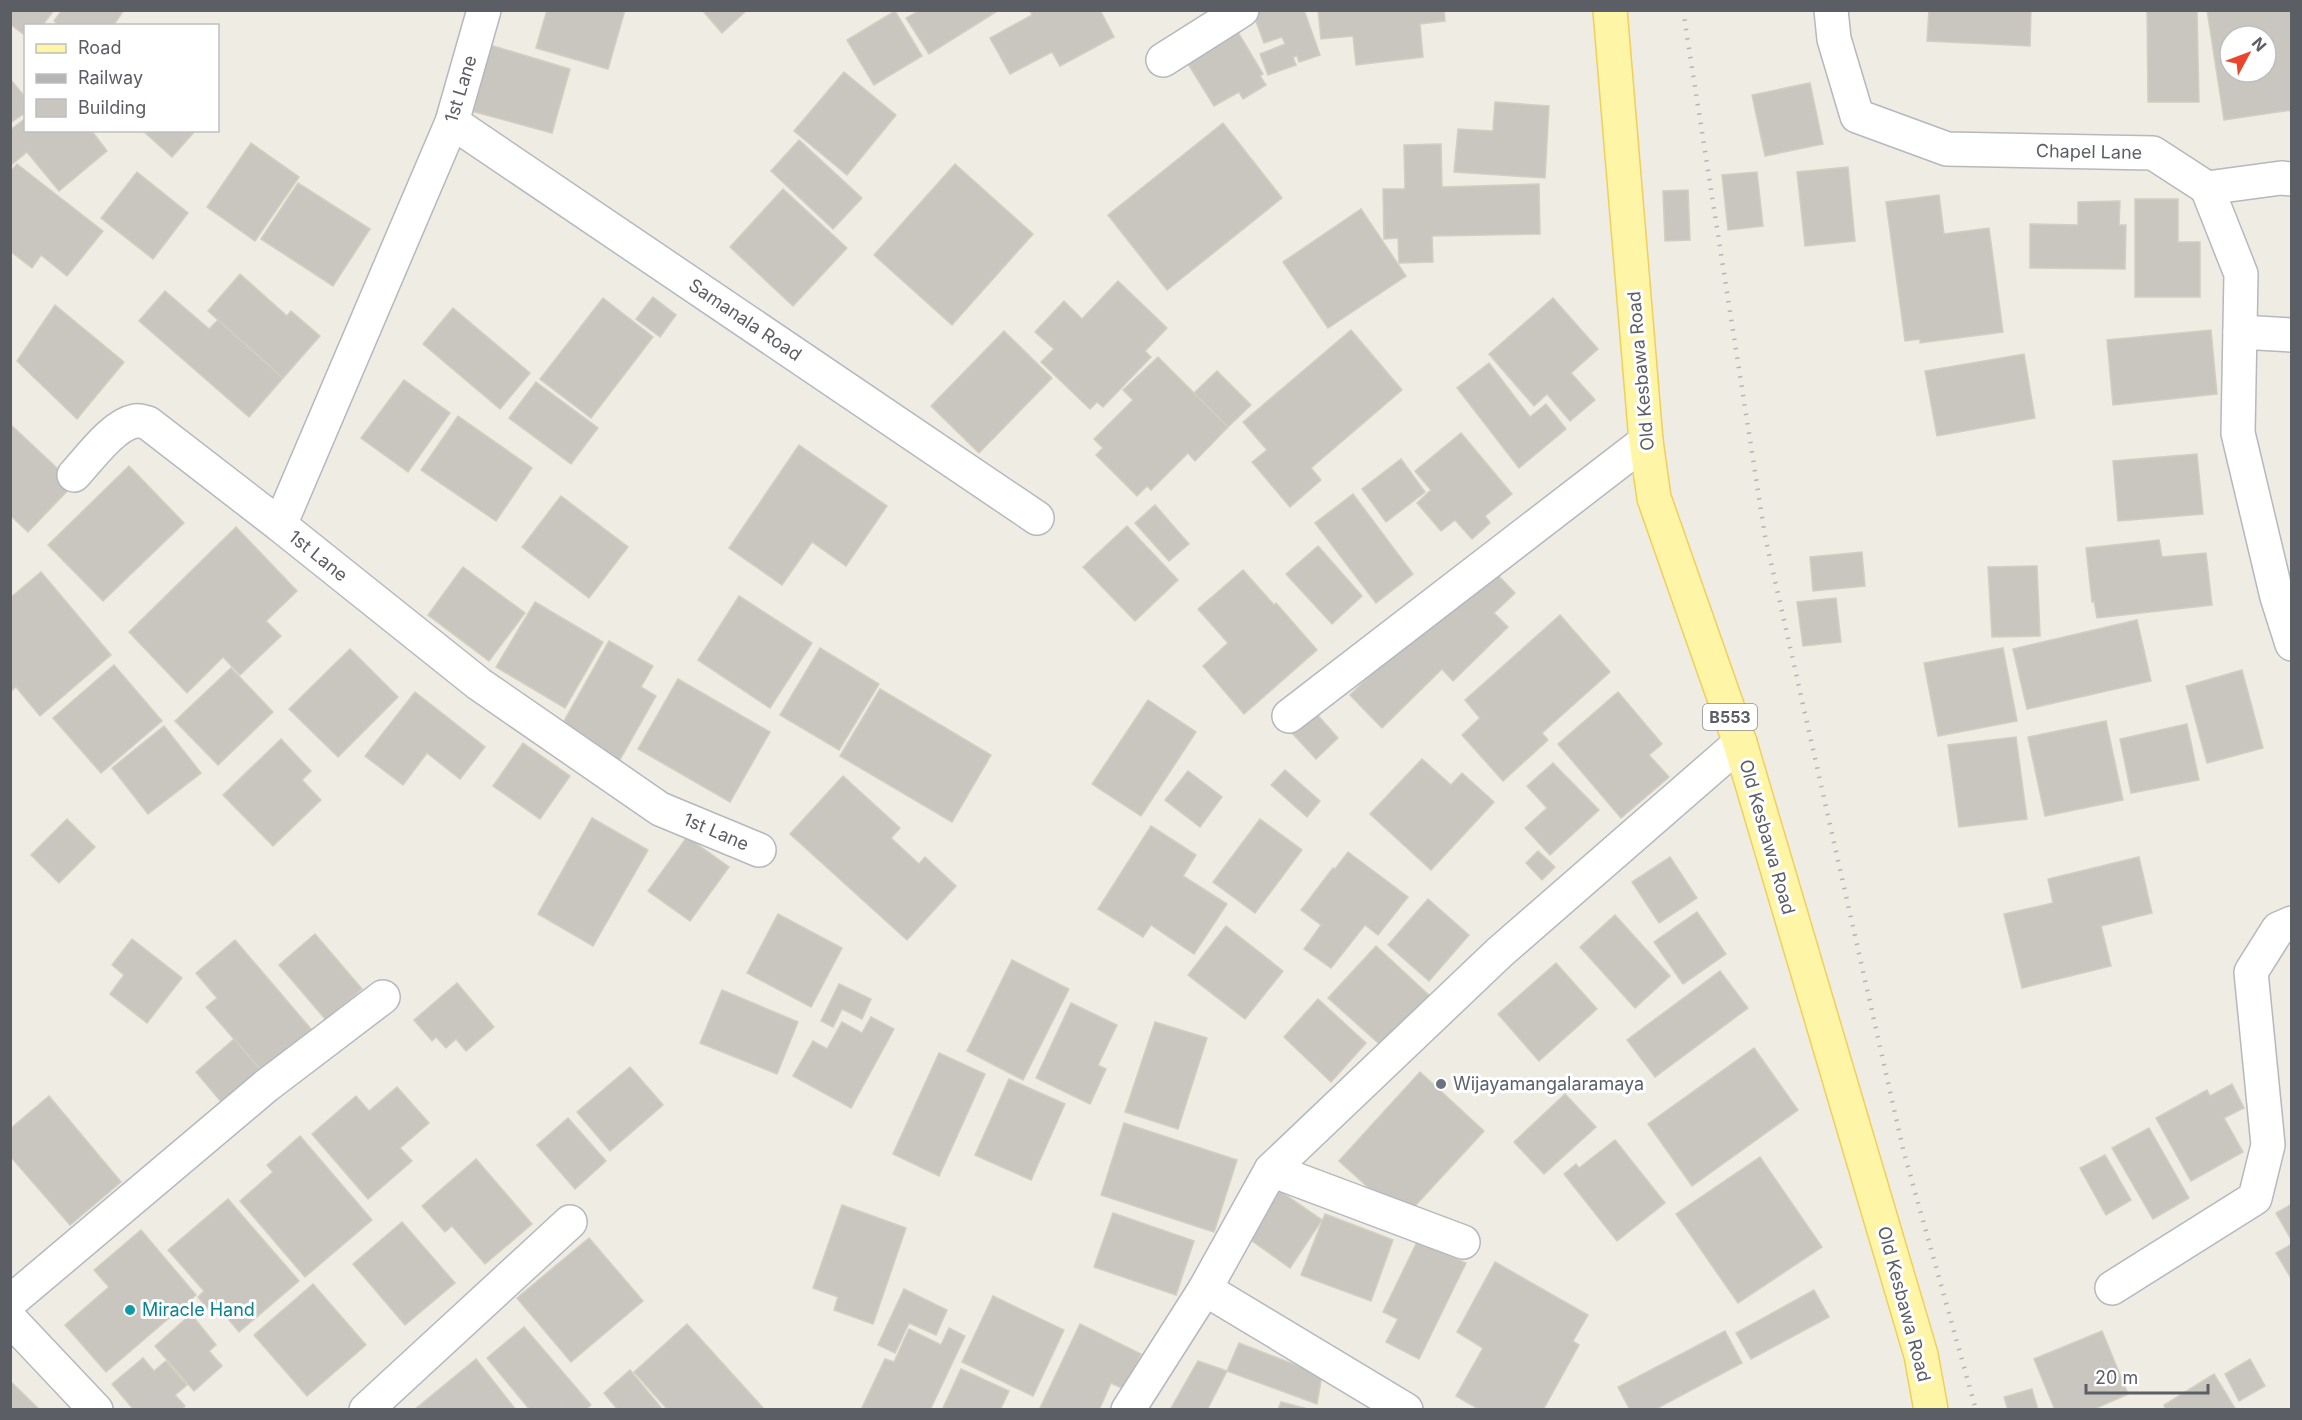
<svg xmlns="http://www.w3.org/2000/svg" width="2302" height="1420" font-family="Inter,sans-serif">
<rect width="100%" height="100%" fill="#eeece3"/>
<g fill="#c9c6c0" stroke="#d2cec1" stroke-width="1.5" fill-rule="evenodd">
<polygon points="10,10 54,10 42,26 26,26 26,36 10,24"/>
<polygon points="62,10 124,10 113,26 59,26 54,21"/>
<polygon points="547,10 625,10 608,69 536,48"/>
<polygon points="702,10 747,10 722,33"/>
<polygon points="916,10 999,10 929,54 906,18 917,12"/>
<polygon points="1030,10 1100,10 1114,37 1060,66 1052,52 1010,74 990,38 1032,15"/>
<polygon points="1259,10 1304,10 1320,55 1299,62 1297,56 1293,57 1296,65 1268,75 1260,54 1285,44 1282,37 1264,43 1253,13"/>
<polygon points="1318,10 1444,10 1445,21 1420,24 1423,57 1356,65 1353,36 1321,39"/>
<polygon points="1929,10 2031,10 2030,46 1927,41"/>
<polygon points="2147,10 2197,10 2199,102 2148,102"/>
<path d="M2207 10H2292V110L2224 120ZM2230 36H2266V72H2230Z"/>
<polygon points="895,11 922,56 874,85 847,40"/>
<polygon points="1236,29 1263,74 1260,76 1266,85 1243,99 1239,92 1214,106 1185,59"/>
<polygon points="490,45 570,69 552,133 471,111"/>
<polygon points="844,72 896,115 847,175 794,131"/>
<polygon points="10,79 26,98 26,112 10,123"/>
<polygon points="1810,83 1823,144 1765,156 1752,95"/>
<polygon points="1495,102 1549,106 1545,178 1454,172 1458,129 1493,131"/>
<polygon points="26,118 26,130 91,130 107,151 59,191 27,152 10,166 10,130"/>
<polygon points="1223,123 1282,198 1167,290 1108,215"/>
<polygon points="142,130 196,130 172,157"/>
<polygon points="799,140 862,198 833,229 771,171"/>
<polygon points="251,143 299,177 255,241 207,207"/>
<polygon points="1441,144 1442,187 1539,184 1540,234 1432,236 1433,262 1399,263 1398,238 1384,239 1383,189 1405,189 1404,145"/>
<polygon points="17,164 103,231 67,276 41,255 32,268 10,251 10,172"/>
<polygon points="955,164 1033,234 952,325 874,255"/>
<polygon points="1848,167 1855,241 1805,246 1797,172"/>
<polygon points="137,172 188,213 153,259 101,218"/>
<polygon points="1757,172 1763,226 1728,230 1722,175"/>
<polygon points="298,183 370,229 333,286 261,239"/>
<polygon points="783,189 847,248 793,306 730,247"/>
<polygon points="1688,190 1690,240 1665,241 1663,191"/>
<polygon points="1939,195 1944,234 1989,228 2003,332 1920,343 1920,339 1905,341 1886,202"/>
<polygon points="2135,199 2178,199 2178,242 2200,242 2200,297 2135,297"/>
<polygon points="2120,201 2119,225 2126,225 2125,269 2030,268 2030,224 2078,225 2078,202"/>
<polygon points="1361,209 1406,276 1328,328 1283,262"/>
<polygon points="240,274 287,316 291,311 320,336 283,378 208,311"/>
<polygon points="1118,281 1167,328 1145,351 1151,357 1103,407 1097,402 1090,409 1041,362 1054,349 1035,332 1064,301 1082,319"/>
<polygon points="165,291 209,329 218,320 283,378 249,417 139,321"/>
<polygon points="653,297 676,315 660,337 636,319"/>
<polygon points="603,298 653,337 591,418 540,379"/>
<polygon points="1553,298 1598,349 1571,373 1595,400 1570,421 1547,394 1534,406 1489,354"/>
<polygon points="55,305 124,362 77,419 17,361"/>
<polygon points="453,308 530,373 500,409 423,344"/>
<polygon points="1351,330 1402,390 1311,468 1321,480 1290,507 1252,462 1267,450 1243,422"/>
<polygon points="2211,330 2217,394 2113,405 2107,340"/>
<polygon points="1004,331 1052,378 979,453 931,406"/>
<polygon points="2024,354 2035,418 1937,436 1925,371"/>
<polygon points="1158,357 1228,427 1195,461 1188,453 1151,490 1147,486 1137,496 1096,455 1103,448 1094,439 1133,400 1123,390"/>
<polygon points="1489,363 1530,417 1546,404 1566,429 1519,468 1457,388"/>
<polygon points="1217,371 1251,405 1228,427 1194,393"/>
<polygon points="404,380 450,413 408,472 361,438"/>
<polygon points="536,382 598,428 571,464 509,418"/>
<polygon points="458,416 532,468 496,521 421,470"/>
<polygon points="10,424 74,484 28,532 10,515"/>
<polygon points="1461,433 1512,494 1485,516 1490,523 1472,539 1455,520 1441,531 1417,503 1431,490 1415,471"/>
<polygon points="799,445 887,506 846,566 812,542 782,585 729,548"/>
<polygon points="2197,454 2203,514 2118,521 2113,461"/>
<polygon points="1401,459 1425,492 1386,522 1362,489"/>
<polygon points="129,466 184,523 103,601 48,545"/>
<polygon points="1353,494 1413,574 1376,603 1315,523"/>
<polygon points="561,496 628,547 589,598 522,547"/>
<polygon points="1155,505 1189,544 1169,561 1135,523"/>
<polygon points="1127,526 1178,580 1135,621 1083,567"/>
<polygon points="236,527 297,591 266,621 281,636 240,675 223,657 187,693 129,632"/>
<polygon points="2159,540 2162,557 2206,553 2212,605 2097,618 2094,601 2092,602 2086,548"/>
<polygon points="1318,546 1362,596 1332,624 1286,574"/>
<polygon points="1862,552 1865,586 1813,591 1810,557"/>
<polygon points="2037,566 2040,636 1992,637 1988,567"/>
<polygon points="463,567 525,613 489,661 428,615"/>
<polygon points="1490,567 1515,593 1494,613 1508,627 1453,681 1442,669 1382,728 1350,695 1391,655"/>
<polygon points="1243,570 1274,605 1276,603 1317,650 1244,714 1203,666 1228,643 1198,609"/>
<polygon points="41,572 111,655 40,716 16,687 10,692 10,598"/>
<polygon points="739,596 812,643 770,708 698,660"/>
<polygon points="1836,598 1841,642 1803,646 1797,602"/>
<polygon points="535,602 603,642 565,708 496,667"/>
<polygon points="1560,615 1610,672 1542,733 1548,740 1503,781 1462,735 1480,718 1465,700"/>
<polygon points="2137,620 2151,681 2027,709 2013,649"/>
<polygon points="609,641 653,666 641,687 656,696 618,763 559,730"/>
<polygon points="820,648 879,684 839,750 780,715"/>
<polygon points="2003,648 2017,721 1938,736 1924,663"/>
<polygon points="350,649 398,697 338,757 289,709"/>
<polygon points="114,665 162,721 101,773 53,718"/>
<polygon points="231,668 273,712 218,765 175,721"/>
<polygon points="2242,670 2263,748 2207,763 2186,686"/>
<polygon points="678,679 770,732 730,802 638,749"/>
<polygon points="880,689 991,755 952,822 840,756"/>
<polygon points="415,692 485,747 460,779 427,753 403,785 365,756"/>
<polygon points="1618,692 1662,744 1649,755 1669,777 1621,818 1558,744"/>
<polygon points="1148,700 1196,732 1141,816 1092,784"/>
<polygon points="1314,711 1338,738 1316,759 1292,733"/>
<polygon points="2106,721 2123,800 2045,816 2028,737"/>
<polygon points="2187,724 2199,780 2131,793 2120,739"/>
<polygon points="164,726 201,773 148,814 112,768"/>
<polygon points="2016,737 2027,819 1959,827 1948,745"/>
<polygon points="281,739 311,771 302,780 321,800 273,846 223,795"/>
<polygon points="523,743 570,776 540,819 493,786"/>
<polygon points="1422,759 1451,785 1462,773 1494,802 1431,870 1370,814"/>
<polygon points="1553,763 1599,810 1550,855 1525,828 1547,808 1527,786"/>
<polygon points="1285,770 1320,801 1307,817 1271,785"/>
<polygon points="1188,771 1222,797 1200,827 1165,800"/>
<polygon points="843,776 900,828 891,838 919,864 925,857 956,886 907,940 790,834"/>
<polygon points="592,818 648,850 593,946 538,914"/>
<polygon points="67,819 95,847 59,883 31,855"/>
<polygon points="1260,819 1302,850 1255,913 1213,882"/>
<polygon points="1151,826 1196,855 1183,876 1227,904 1194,954 1151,925 1143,937 1098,909"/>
<polygon points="687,837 729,867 690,921 648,891"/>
<polygon points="1538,851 1555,867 1542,880 1526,863"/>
<polygon points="1348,852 1408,897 1378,935 1365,925 1331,968 1304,949 1321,925 1301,910 1333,868 1335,869"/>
<polygon points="1670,857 1697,898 1659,923 1632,882"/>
<polygon points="2139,857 2152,913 2101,926 2111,966 2022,988 2004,914 2053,903 2048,879"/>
<polygon points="1428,899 1469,935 1429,981 1388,945"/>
<polygon points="1697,912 1726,954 1683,984 1654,942"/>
<polygon points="778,914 842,948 811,1007 747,973"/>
<polygon points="1615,915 1670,976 1635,1008 1580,947"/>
<polygon points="1226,926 1283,971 1245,1019 1188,975"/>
<polygon points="315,934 362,989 326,1020 279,965"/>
<polygon points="132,939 182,978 147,1023 110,994 124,975 112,965"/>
<polygon points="235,940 311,1029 262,1071 206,1007 217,998 196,973"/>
<polygon points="1376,946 1432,998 1385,1049 1328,998"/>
<polygon points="1012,960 1069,989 1023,1080 967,1051"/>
<polygon points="1556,963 1597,1009 1539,1061 1498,1014"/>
<polygon points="1720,971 1748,1008 1655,1077 1627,1040"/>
<polygon points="457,983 494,1027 466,1051 456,1039 446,1048 436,1037 432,1041 414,1020"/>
<polygon points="839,984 871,999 862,1019 842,1009 833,1027 821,1021"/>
<polygon points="722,990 798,1022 777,1074 700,1043"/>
<polygon points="1318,999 1366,1043 1331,1082 1284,1037"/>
<polygon points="1071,1003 1117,1025 1098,1065 1106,1069 1090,1104 1036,1078"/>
<polygon points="871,1017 894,1029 851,1108 793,1076 813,1041 827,1049 842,1022 862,1033"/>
<polygon points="1155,1022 1207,1038 1178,1129 1125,1112"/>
<polygon points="234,1039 262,1071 223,1104 196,1072"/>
<polygon points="1754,1048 1798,1110 1692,1186 1648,1124"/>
<polygon points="939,1053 985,1074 939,1176 893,1154"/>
<polygon points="630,1067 663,1105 610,1151 577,1112"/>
<polygon points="1420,1072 1484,1131 1403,1219 1339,1161"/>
<polygon points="1009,1079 1065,1104 1031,1180 975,1155"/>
<polygon points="2232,1084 2244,1108 2224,1118 2243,1152 2191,1181 2156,1118 2207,1090 2210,1096"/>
<polygon points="397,1087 429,1123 400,1148 412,1161 368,1199 312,1134 356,1096 369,1111"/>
<polygon points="1565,1094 1596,1127 1544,1174 1514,1142"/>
<polygon points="49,1096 121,1182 70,1225 10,1156 10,1129"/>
<polygon points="568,1118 606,1161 575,1189 537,1145"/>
<polygon points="1124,1123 1237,1160 1214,1232 1101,1195"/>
<polygon points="2149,1128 2189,1198 2153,1219 2112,1148"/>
<polygon points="300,1136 372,1220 305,1277 240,1201 273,1172 267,1165"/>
<polygon points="1615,1140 1665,1203 1617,1241 1564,1174 1576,1164 1579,1168"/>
<polygon points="2105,1155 2131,1200 2106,1215 2080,1168"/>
<polygon points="1760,1157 1822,1247 1738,1303 1676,1214"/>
<polygon points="476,1159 532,1224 485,1264 452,1226 445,1232 422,1206"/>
<polygon points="1280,1191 1322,1220 1290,1268 1248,1238"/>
<polygon points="228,1199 299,1281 239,1332 215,1303 208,1309 198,1297 204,1291 168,1250"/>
<polygon points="2292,1204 2292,1241 2276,1213"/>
<polygon points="842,1205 906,1228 873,1324 834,1310 838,1297 813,1288"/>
<polygon points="1113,1213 1194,1241 1176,1295 1094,1267"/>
<polygon points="1325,1214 1393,1240 1371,1301 1301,1275"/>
<polygon points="402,1222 455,1283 405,1325 353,1264"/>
<polygon points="141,1230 196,1295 106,1372 65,1325 109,1287 94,1270"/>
<polygon points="589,1238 643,1301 571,1362 517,1298"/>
<polygon points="1418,1240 1466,1263 1419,1359 1386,1342 1398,1319 1383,1312"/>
<polygon points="2292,1244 2292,1280 2276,1253"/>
<polygon points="1495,1262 1588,1315 1573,1341 1579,1345 1543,1410 1480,1410 1456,1396 1483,1348 1457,1332"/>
<polygon points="313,1284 366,1345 307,1396 254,1335"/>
<polygon points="904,1289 947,1310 936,1335 909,1323 895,1353 878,1345"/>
<polygon points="1814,1290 1829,1317 1751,1359 1736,1333"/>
<polygon points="993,1296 1064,1330 1033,1396 962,1362"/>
<polygon points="191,1314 216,1345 209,1351 222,1366 194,1391 155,1346"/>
<polygon points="687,1324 765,1410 668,1410 634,1372"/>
<polygon points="1080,1324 1141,1354 1124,1389 1111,1383 1099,1410 1039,1410"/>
<polygon points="524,1327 591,1405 585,1410 564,1410 562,1408 560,1410 530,1410 487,1358"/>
<polygon points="949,1328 965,1336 930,1410 861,1410 885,1359 894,1362 909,1329 941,1345"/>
<polygon points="1725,1331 1742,1363 1654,1410 1630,1410 1618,1387"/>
<polygon points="2102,1331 2128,1394 2092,1410 2055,1410 2034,1359"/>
<polygon points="1239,1343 1322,1375 1317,1404 1227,1371"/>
<polygon points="143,1358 154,1371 166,1361 187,1385 175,1395 185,1406 181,1410 134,1410 112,1384"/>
<polygon points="476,1359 516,1410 414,1410"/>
<polygon points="2250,1359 2265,1386 2239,1401 2225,1374"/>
<polygon points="1198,1361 1227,1371 1207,1410 1170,1410"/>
<polygon points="961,1369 1009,1391 1000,1410 942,1410"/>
<polygon points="630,1370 663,1410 618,1410 604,1393"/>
<polygon points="2214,1374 2236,1410 2166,1410 2164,1405"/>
<polygon points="10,1381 40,1410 10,1410"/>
<polygon points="2032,1389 2038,1410 2008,1410 2004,1397"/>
<polygon points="1281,1402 1312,1410 1278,1410"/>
</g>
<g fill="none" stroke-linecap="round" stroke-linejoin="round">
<defs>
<g id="minor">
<polyline points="484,10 452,122 280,525 479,684 660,809 759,850"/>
<polyline points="1831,10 1834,39 1857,116 1947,149 2153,153 2207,188 2241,274 2238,433 2277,597 2292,644"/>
<polyline points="1163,60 1242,10"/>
<polyline points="452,122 1037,518"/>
<polyline points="2207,188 2281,178 2292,179"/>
<polyline points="2240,332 2292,335"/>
<path d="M74 475C89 459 113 425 135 421 139 420 144 422 148 423L280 525"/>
<polyline points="1289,716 1646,441"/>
<polyline points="1271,1170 1463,1242"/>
<polyline points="2112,1288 2255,1198 2268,1145 2251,972 2278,929 2292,923"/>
<polyline points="1205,1289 1406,1410"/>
<polyline points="10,1302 266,1086 383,997"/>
<polyline points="10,1319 96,1410"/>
<polyline points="366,1410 570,1222"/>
<polyline points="1128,1410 1205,1289 1271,1170 1500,952 1740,743"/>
</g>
<polyline id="major" points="1610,10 1646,441 1654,498 1740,743 1921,1355 1931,1410"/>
</defs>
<use href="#minor" stroke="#b5b8bd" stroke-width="36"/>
<use href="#major" stroke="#f1cf58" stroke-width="36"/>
<use href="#minor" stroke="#fff" stroke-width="33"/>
<use href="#major" stroke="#fff5a7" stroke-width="33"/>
<polyline stroke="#b4b5b5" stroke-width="4.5" stroke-dasharray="1.5 8" stroke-linecap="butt" points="1683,10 1765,536 1903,1149 1976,1410"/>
</g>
<circle fill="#6b7280" stroke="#fff" stroke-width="2" cx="1441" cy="1084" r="6"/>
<circle fill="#0f9aa8" stroke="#fff" stroke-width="2" cx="130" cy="1310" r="6"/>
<g text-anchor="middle" stroke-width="6" stroke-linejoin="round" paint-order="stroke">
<rect fill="#fff" stroke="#8c8e92" stroke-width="1.5" x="1703" y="704" width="54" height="26" rx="4.5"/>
<g font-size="16" font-weight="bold" fill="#5b5e64">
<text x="1730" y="723">B553</text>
</g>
<g font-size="18" fill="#5b5e64" stroke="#fff">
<text transform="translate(461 89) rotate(-73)" y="6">1st Lane</text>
<text transform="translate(2089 152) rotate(1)" y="6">Chapel Lane</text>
<text transform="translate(745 320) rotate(34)" y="6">Samanala Road</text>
<text transform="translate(1641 371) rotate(-95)" y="6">Old Kesbawa Road</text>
<text transform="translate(318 556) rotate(39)" y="6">1st Lane</text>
<text transform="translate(716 832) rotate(23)" y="6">1st Lane</text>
<text transform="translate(1767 837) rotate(74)" y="6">Old Kesbawa Road</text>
<text transform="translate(1904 1304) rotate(75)" y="6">Old Kesbawa Road</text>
</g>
<g font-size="18" fill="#5b616d" stroke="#fff" text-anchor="start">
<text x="1453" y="1090">Wijayamangalaramaya</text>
</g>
<g font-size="18" fill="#0d838f" stroke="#fff" text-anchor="start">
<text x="142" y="1316">Miracle Hand</text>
</g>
</g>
<rect width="2302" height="1420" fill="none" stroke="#5b5e64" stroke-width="24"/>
<rect x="24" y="24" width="195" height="108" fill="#ffffff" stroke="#bdbfc1" stroke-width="1.5"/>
<rect x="36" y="44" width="30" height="9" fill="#fff5a7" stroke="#bdbfc1" stroke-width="1.5"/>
<text x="78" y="54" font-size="18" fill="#5b5e64">Road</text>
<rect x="36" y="74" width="30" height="9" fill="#b4b5b5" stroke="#bdbfc1" stroke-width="1.5"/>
<text x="78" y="84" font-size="18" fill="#5b5e64">Railway</text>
<rect x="36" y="99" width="30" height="18" fill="#c9c6c0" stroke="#bdbfc1" stroke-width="1.5"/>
<text x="78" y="114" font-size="18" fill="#5b5e64">Building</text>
<g transform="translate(2248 54) rotate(49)"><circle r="28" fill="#ffffff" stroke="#bdbfc1" stroke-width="1.5"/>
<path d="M0-4.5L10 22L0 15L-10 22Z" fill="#e9462d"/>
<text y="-9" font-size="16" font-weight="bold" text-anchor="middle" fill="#5b5e64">N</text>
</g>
<path d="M2086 1384v9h122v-9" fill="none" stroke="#5b5e64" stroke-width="3"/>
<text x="2095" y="1384" font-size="18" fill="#5b5e64" stroke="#ffffff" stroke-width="4.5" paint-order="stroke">20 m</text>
</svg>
